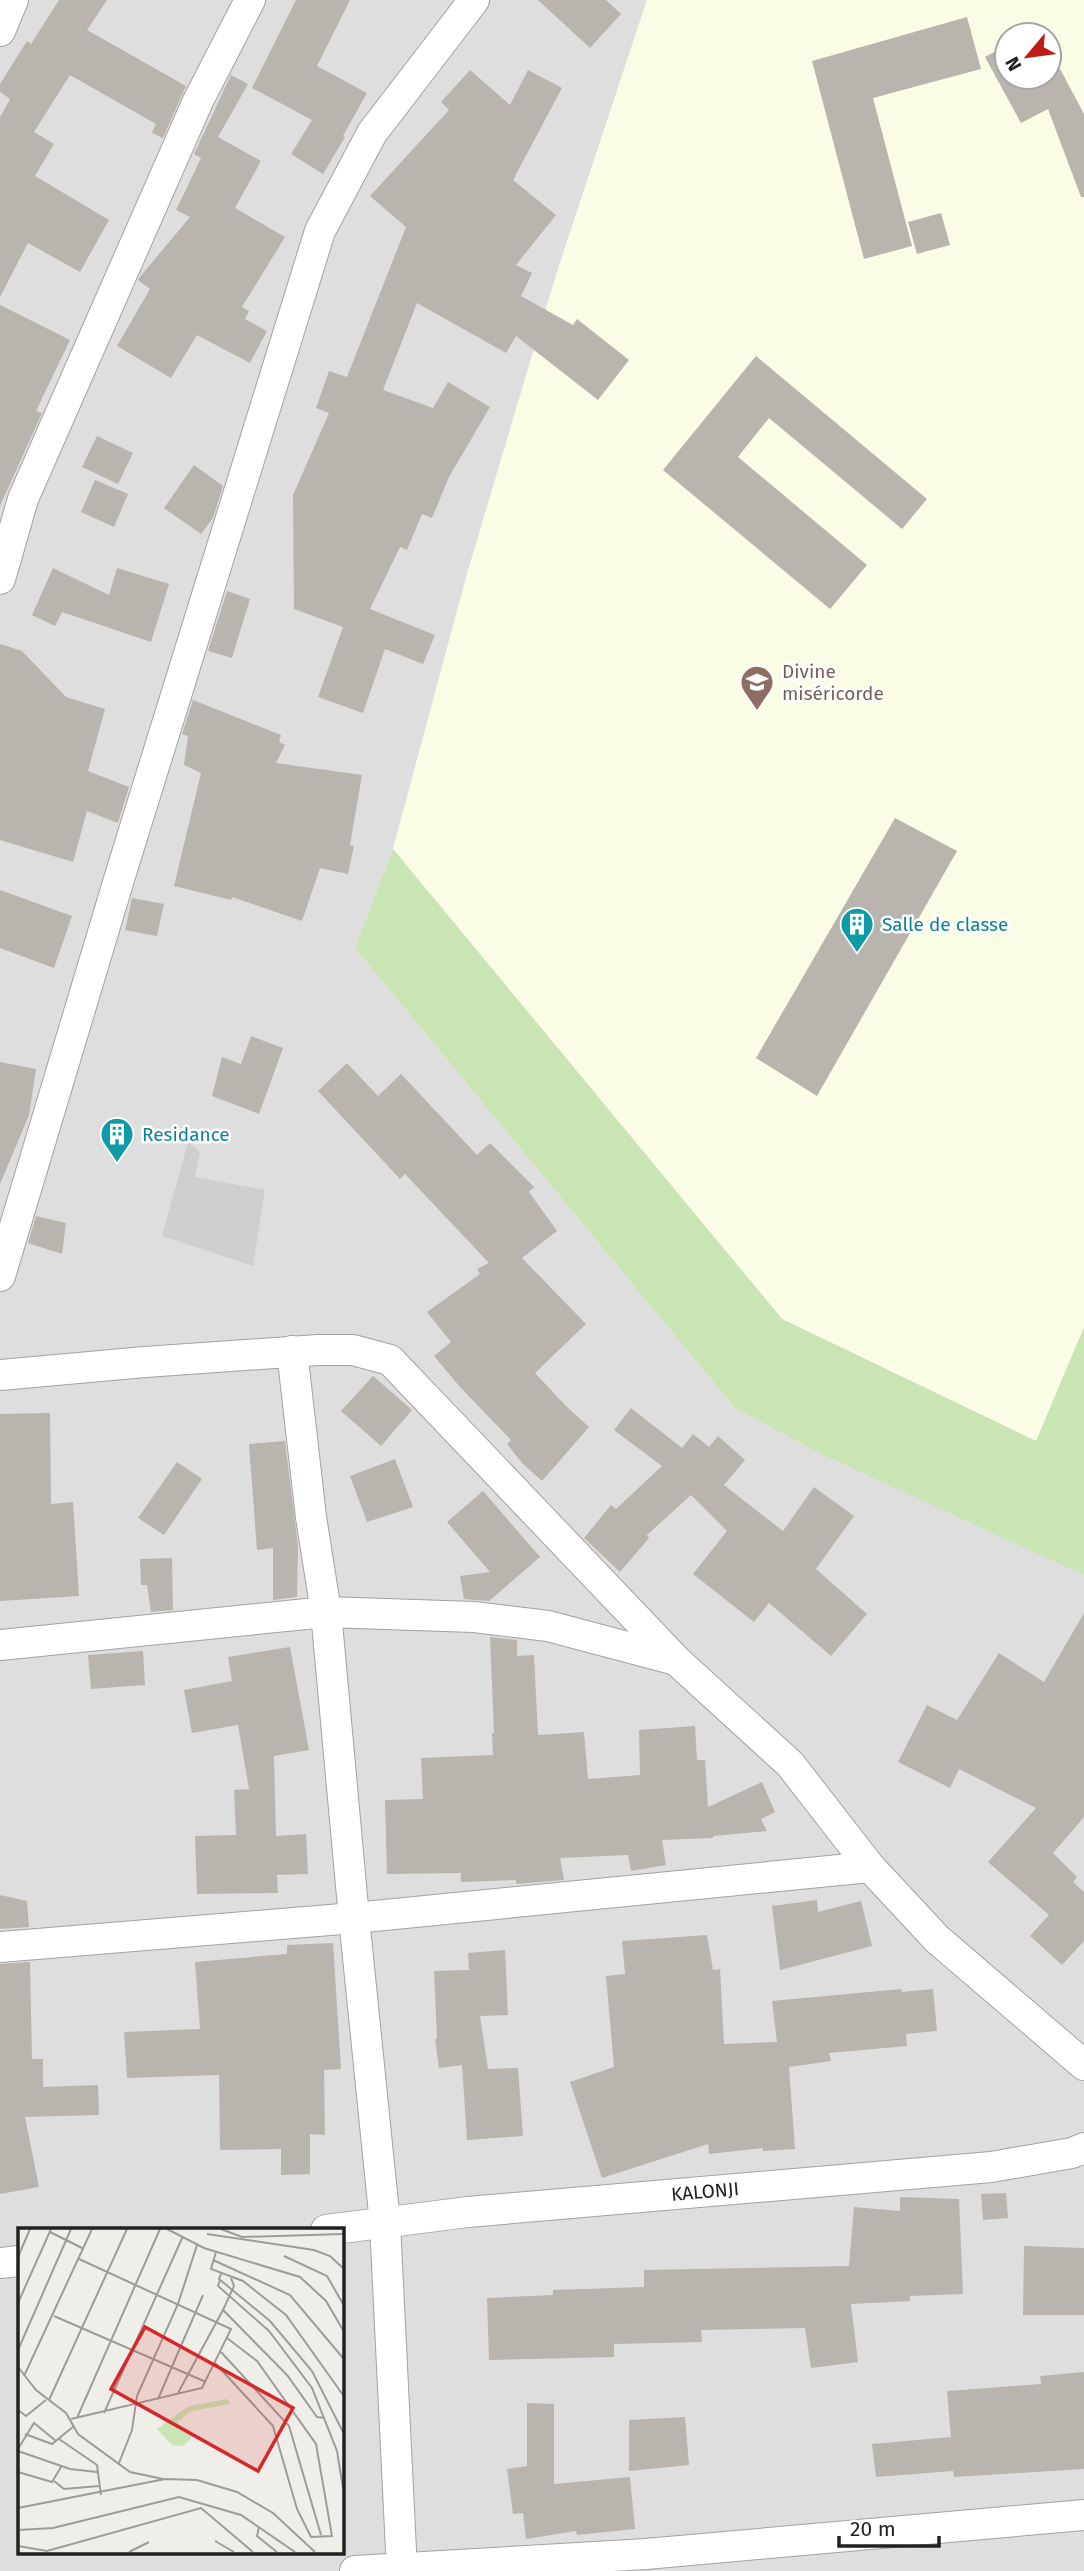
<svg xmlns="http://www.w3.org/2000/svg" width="1084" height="2571" font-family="'Fira Sans',sans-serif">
<rect width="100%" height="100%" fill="#f0eee9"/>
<path fill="#dfdede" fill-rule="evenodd" d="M0 0H647L556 275 467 574 393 849 355 948 735 1408 819 1453 1084 1573V2571H0ZM19 2230H341V2552H19Z"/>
<path fill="#fbfce6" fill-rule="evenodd" d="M647 0H1084V1327L1037 1442 782 1319 393 849 467 574 556 275ZM1007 35H1049V77H1007Z"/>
<polygon fill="#cfcfcf" points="188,1142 200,1152 195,1177 265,1190 253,1266 162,1236"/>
<polygon fill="#c9e5b4" points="393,849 782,1319 1036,1441 1084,1327 1084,1575 819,1453 735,1408 355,948"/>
<g fill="#b9b4ae">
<polygon points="59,0 107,0 87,30 186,86 163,138 152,133 156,124 70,75 34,132 54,144 35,176 109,220 80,272 28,243 0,297 0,117 10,99 0,92 0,84 27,41 31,44"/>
<polygon points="296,0 350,0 317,66 367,93 343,136 345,137 323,174 291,154 312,120 252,88"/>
<polygon points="538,0 606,0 621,14 590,48"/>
<polygon points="967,17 981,69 873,98 912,246 864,259 812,61"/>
<polygon points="1007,45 1007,77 1049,77 1049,48 1084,114 1084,197 1081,197 1048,109 1021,123 985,57"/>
<polygon points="470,70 510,105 528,70 562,88 513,180 556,215 516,265 532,273 521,296 573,325 577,319 629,360 598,400 516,336 506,353 417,303 383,390 433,408 448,382 490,407 449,477 432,518 422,514 407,550 400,547 370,609 435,635 423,664 385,649 363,713 318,697 343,627 294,609 293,495 329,413 316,408 329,371 347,377 406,227 370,196 449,110 441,102"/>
<polygon points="231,75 248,84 218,137 261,161 235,208 285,237 242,307 249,311 245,319 267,331 250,363 197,335 171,378 117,346 150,289 138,280 139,278 190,217 176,210 201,158 194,154"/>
<polygon points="941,213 950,245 917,254 908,222"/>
<polygon points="0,305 70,340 36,411 42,413 0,506"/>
<polygon points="756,356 927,499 902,529 769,418 738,457 867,565 830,609 663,470"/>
<polygon points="97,436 133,453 118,484 82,467"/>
<polygon points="194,465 223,486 213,518 201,534 164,508"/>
<polygon points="95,480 128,494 114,527 81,512"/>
<polygon points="53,568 109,595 117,568 169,584 151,642 62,612 55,626 32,615"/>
<polygon points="227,591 250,599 232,658 208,651"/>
<polygon points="0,644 22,651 66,697 105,709 88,771 129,787 118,823 87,811 73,862 0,840"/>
<polygon points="193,700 281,735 279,742 285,745 276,763 362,775 350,845 354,846 348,874 320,868 302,921 232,897 231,900 174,886 201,773 184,765 188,736 182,734"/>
<polygon points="895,818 957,851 817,1096 756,1058"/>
<polygon points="0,890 72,916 54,968 0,948"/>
<polygon points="132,898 164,904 157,936 125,930"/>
<polygon points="251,1036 283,1048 259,1114 212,1096 222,1057 241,1064"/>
<polygon points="0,1062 36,1069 29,1115 0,1184"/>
<polygon points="347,1063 378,1096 401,1074 477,1155 490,1143 534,1187 529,1192 557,1231 522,1258 586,1324 535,1373 565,1405 589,1427 542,1481 523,1464 507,1444 511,1440 460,1387 434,1356 451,1342 427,1312 480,1274 477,1269 489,1263 405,1174 400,1179 318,1091"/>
<polygon points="36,1216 66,1223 62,1254 28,1243"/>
<polygon points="373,1376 412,1410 381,1446 341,1411"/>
<polygon points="631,1408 682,1448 693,1434 709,1447 718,1436 745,1460 724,1485 783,1531 814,1487 854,1516 816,1569 867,1614 831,1656 769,1603 754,1622 693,1574 727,1531 691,1495 647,1535 649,1538 620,1572 584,1538 611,1505 616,1509 662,1466 614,1430"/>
<polygon points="50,1413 51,1504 73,1502 79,1596 0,1601 0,1414"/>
<polygon points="285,1441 298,1546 297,1597 273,1600 273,1548 257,1550 249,1444"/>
<polygon points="395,1459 413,1507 367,1522 350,1476"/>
<polygon points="177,1462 202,1479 164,1535 138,1518"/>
<polygon points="483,1491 540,1557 489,1601 464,1599 460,1576 490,1572 447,1522"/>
<polygon points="172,1558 173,1610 151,1612 147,1585 141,1585 140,1559"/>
<polygon points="1084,1613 1084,1817 1053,1853 1077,1877 1073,1882 1084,1892 1084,1941 1062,1965 1030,1936 1049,1915 988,1862 1036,1808 959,1769 950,1788 898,1762 927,1705 957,1720 999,1653 1044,1682"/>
<polygon points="490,1637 517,1640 517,1656 534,1655 538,1735 584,1732 588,1779 640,1775 639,1730 695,1726 697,1760 705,1760 708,1807 762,1782 775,1812 761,1819 767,1831 713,1836 713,1838 662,1840 666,1865 631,1871 628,1855 560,1858 564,1880 516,1884 516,1880 461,1882 461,1873 387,1874 385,1800 423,1799 421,1758 493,1755 492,1733 494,1733"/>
<polygon points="290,1647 309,1750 274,1756 276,1836 306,1834 308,1874 277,1875 278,1893 197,1894 195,1836 236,1835 234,1790 249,1789 238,1725 192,1733 184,1690 232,1681 228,1657"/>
<polygon points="143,1651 145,1685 91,1689 88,1655"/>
<polygon points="0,1895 27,1901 29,1927 0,1929"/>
<polygon points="817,1900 818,1912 861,1901 872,1946 780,1970 772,1906"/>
<polygon points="707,1935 713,1970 720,1969 724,2044 777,2042 772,2001 901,1989 902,1992 933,1989 937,2031 906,2034 907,2046 829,2053 831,2061 789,2067 795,2149 763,2151 763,2148 709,2154 708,2144 602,2178 570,2082 614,2067 606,1976 625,1974 622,1941"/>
<polygon points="333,1943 341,2069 324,2070 325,2135 310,2134 310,2174 281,2175 281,2149 220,2150 219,2075 127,2078 124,2032 200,2029 195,1962 287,1954 287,1945"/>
<polygon points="505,1950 508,2015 480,2016 488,2069 518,2068 523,2136 467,2140 462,2065 439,2068 435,2039 437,2038 434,1971 469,1970 468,1953"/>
<polygon points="30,1962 32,2059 43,2059 43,2087 98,2085 99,2115 25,2117 39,2187 0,2194 0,1964"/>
<polygon points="1006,2193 1008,2218 983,2220 981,2194"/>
<polygon points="900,2197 959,2199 963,2294 910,2296 910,2301 851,2304 858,2362 811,2368 805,2328 701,2330 702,2342 614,2344 614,2357 489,2360 487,2298 553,2295 553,2290 644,2287 644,2270 849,2266 854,2207 900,2211"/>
<polygon points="1024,2246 1084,2248 1084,2315 1023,2315"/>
<polygon points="1084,2372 1084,2469 954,2477 953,2471 876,2477 872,2444 951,2437 947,2391 1041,2384 1040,2376"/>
<polygon points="527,2403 554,2404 554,2484 630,2477 635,2529 577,2535 576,2531 526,2539 523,2513 513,2514 507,2469 527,2466"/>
<polygon points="685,2417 689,2465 629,2471 629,2420"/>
</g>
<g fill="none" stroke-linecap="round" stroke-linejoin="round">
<defs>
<g id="street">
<polyline points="0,31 13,0"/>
<polyline points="0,579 23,499 198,101 250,0"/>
<polyline points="0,1276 120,876 320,231 372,133 474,0"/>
<polyline points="292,1351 311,1517 326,1612 354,1918 385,2223 402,2571"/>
<polyline points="0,1375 145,1362 318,1350 353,1350 390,1360 677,1661 790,1764 870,1867 937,1939 1084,2065"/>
<polyline points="0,1645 326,1612 474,1617 548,1626 676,1660"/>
<polyline points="0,1947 354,1918 870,1867"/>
<polyline points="326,2230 468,2212 991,2167 1072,2153 1084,2148"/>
<polyline points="0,2263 19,2261"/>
<polyline points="355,2571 646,2554 1084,2515"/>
</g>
</defs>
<use href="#street" stroke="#a2a2a2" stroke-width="32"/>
<use href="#street" stroke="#fff" stroke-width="30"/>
</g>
<defs>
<symbol id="school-pin" viewBox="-11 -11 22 30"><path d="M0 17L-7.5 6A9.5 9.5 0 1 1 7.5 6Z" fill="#8d6e63" stroke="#fff"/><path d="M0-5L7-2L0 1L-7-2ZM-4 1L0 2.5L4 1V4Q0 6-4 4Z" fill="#fff"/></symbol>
<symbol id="building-pin" viewBox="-11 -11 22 30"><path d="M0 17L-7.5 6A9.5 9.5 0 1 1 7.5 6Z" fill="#0f9aa8" stroke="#fff"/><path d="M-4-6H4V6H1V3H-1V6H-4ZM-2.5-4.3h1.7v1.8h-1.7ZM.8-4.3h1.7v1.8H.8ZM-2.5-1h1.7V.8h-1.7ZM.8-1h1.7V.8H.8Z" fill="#fff"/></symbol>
</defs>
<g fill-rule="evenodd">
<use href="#school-pin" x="738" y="663" width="38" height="52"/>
<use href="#building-pin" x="838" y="905" width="38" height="52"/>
<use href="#building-pin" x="98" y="1115" width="38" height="52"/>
</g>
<g text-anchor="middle" stroke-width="5" stroke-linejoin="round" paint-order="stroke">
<g font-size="19" fill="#785e54" stroke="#fff" text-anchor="start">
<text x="782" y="678">Divine<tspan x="782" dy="22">miséricorde</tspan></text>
</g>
<g font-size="19" fill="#0d838f" stroke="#fff" text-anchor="start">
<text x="882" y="931">Salle de classe</text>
<text x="142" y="1141">Residance</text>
</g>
<g font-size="19" fill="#212121" stroke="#fff">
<text transform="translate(705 2191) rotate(-5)" y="7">KALONJI</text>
</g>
</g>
<g transform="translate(18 2228)">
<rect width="326" height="326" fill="#f0eee9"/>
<path d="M209 171 213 176 174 183 159 194 168 205 176 207 165 218 154 217 139 201 171 178Z" fill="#c9e5b4"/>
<path fill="none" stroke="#9d9c99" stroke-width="2" d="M149 1 186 20 282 49 308 73 325 102M203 1 224 9 325 6M32 4 64 20M189 6 296 22 312 28 325 40M198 24 193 41 225 53 268 87 325 167M266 28 309 48 325 76M0 29 12 1M195 32 272 67 325 130M203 46 201 51 252 93 294 143 325 204M202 52 200 58 251 103 294 160 319 223 325 260M0 75 33 1M205 82 216 58 213 50M36 88 188 154M0 122 53 1M203 124 271 198 303 307M197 135 255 198 279 281 293 309 314 308 298 216 239 133 209 110M0 139 18 162 48 185 60 206 112 244 145 251M6 148 74 1M160 165 205 82 269 147 299 189 307 190M140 171 185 67M31 172 109 1M0 182 8 188 28 172M86 185 165 8M59 190 142 1M53 191 184 160 213 101 61 31M7 206 34 216 56 198M41 211 79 237 83 267M0 221 16 195 38 213M0 223 52 241 79 244M101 235 114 202 119 168 160 76 179 17M0 244 34 254 43 239M36 253 46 261 81 258M0 280 147 251 179 252 219 264 255 285 297 324M241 299 239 308 259 324M0 302 35 300 161 269 223 287 277 324M197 313 216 324M0 318 29 323 183 280 235 324M111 324 131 314"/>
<path fill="#d62828" fill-opacity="0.15" stroke="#d62828" stroke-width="3.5" d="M127 99 275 180 240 243 93 161Z"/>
<rect width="326" height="326" fill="none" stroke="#212121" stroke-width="3.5"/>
</g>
<g transform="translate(1028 56) rotate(241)"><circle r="33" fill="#ffffff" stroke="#a6a6a6" stroke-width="2"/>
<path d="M0-5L12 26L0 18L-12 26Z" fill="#bd1d14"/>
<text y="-10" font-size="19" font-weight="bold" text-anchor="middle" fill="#212121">N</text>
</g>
<path d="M839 2536v10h100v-10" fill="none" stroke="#212121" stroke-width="3.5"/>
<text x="850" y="2536" font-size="21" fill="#212121" stroke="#ffffff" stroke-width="5" paint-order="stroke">20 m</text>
</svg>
